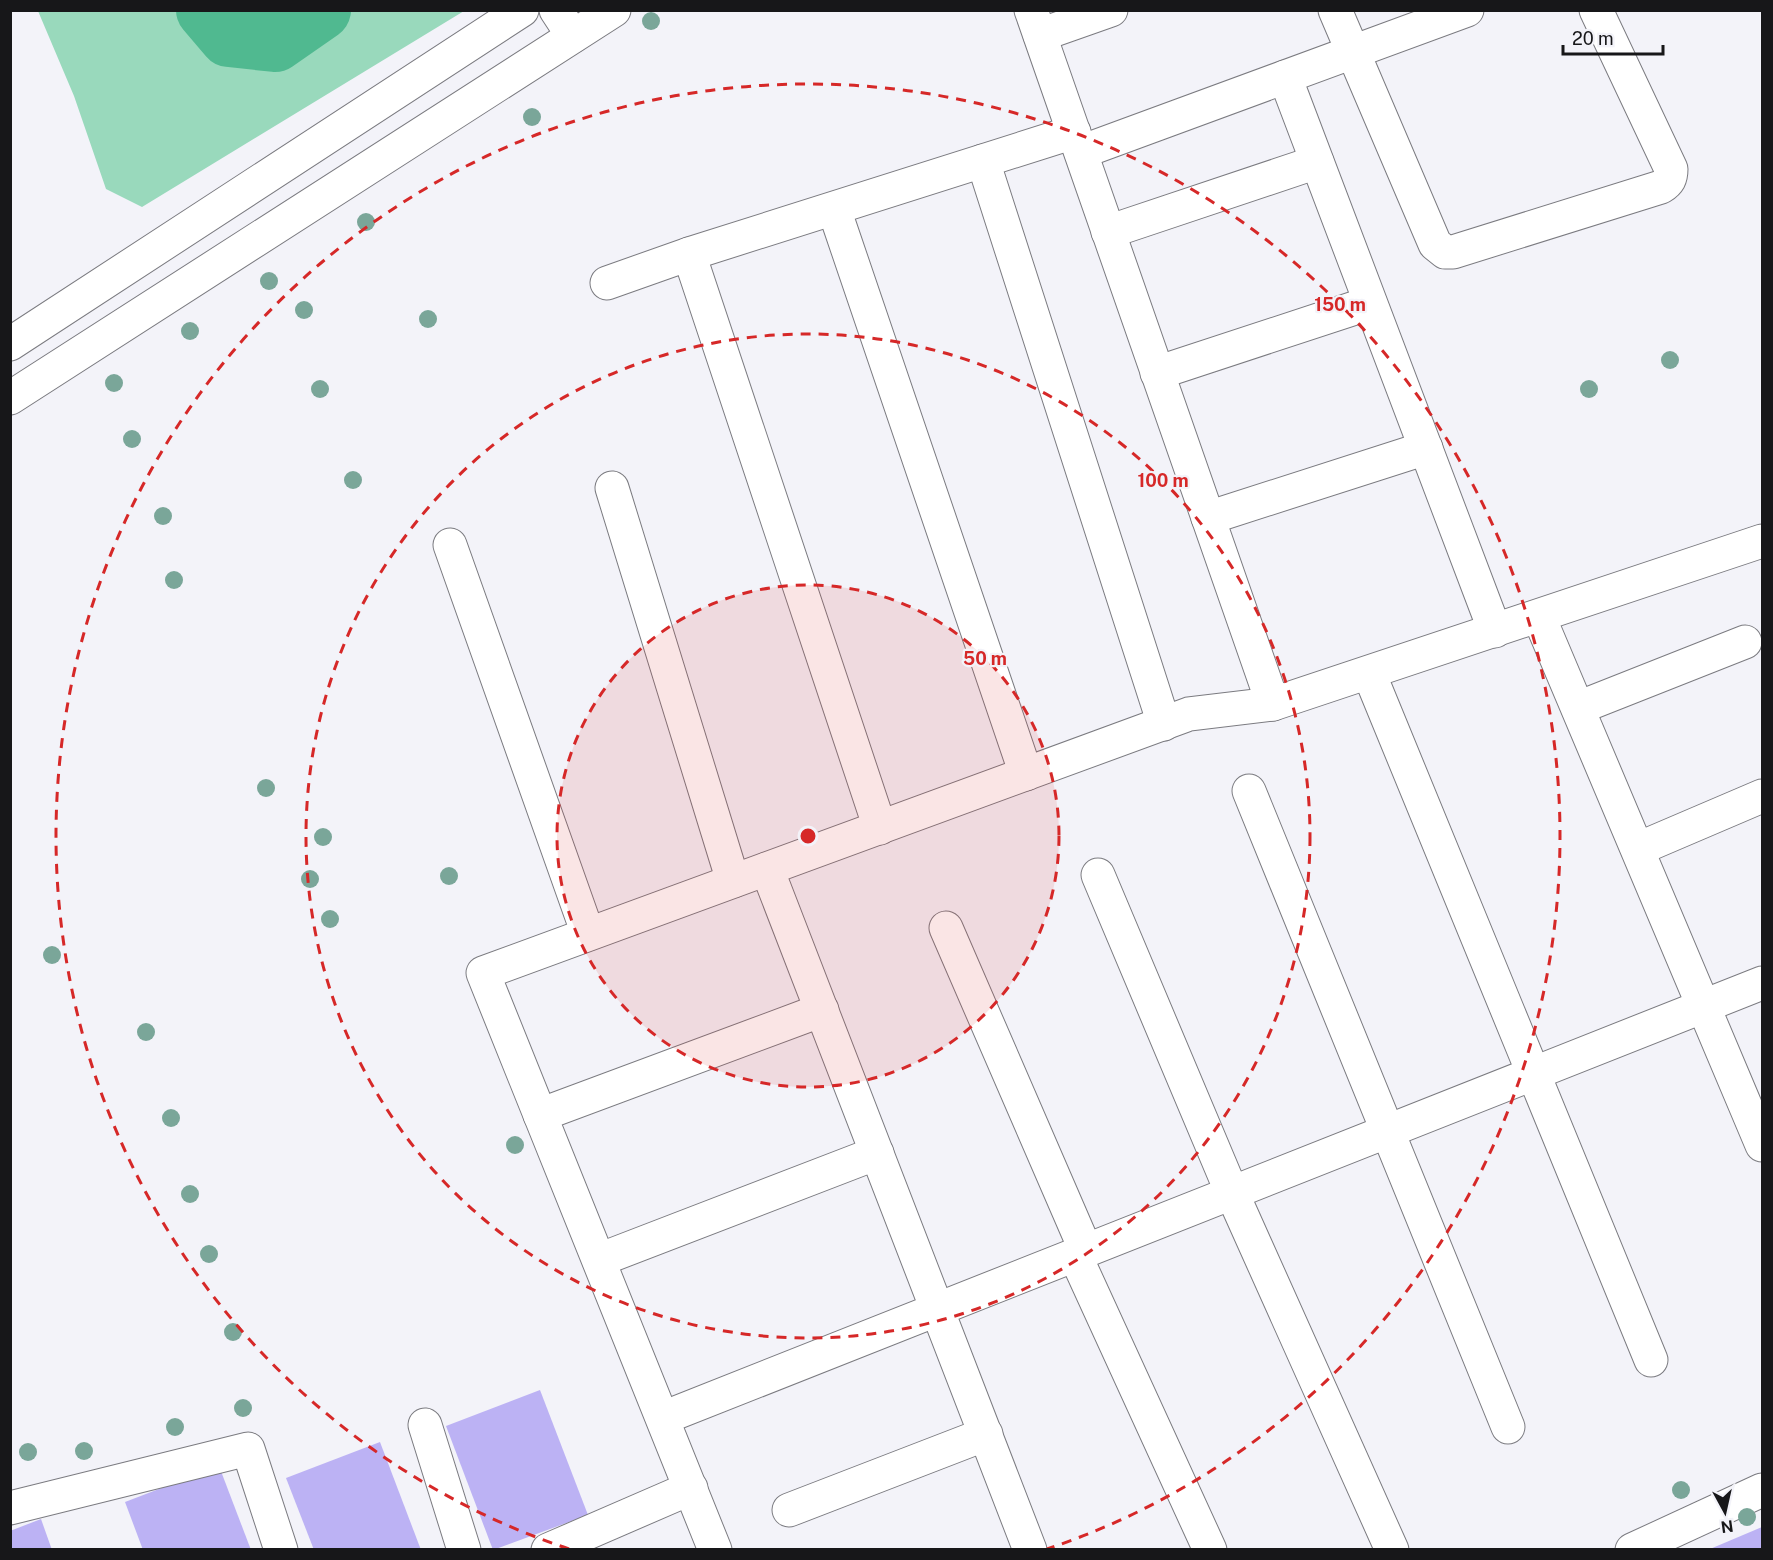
<svg xmlns="http://www.w3.org/2000/svg" width="1773" height="1560" font-family="'Public Sans',sans-serif">
<rect width="100%" height="100%" fill="#f3f3f9"/>
<polygon fill="#99d9bc" points="38,11 464,11 142,207 106,189 74,96"/>
<g fill="none" stroke-linecap="round" stroke-linejoin="round">
<polyline stroke="#50b990" stroke-width="60" points="206,10 229,37 275,42 321,10"/>
</g>
<g fill="#bcb2f4">
<polygon points="540,1390 588,1515 493,1550 446,1426"/>
<polygon points="380,1442 421,1550 314,1550 286,1478"/>
<polygon points="219,1466 251,1550 143,1550 125,1502"/>
<polygon points="41,1519 52,1550 10,1550 10,1531"/>
<polygon points="1762,1527 1762,1549 1710,1549"/>
</g>
<g fill="none" stroke-linecap="round" stroke-linejoin="round">
<defs>
<g id="minor">
<polyline points="556,10 573,36"/>
<polyline points="1031,10 1273,704"/>
<path d="M1335 10 1435 244 1445 252H1453L1661 187C1669 182 1671 178 1671 169L1596 10"/>
<polyline points="1040,35 1111,10"/>
<polyline points="1285,77 1495,631"/>
<polyline points="1081,152 1467,10"/>
<polyline points="983,161 1164,724"/>
<polyline points="834,209 1026,774"/>
<polyline points="1108,232 1317,162"/>
<polyline points="689,254 880,828"/>
<polyline points="607,283 689,254 1074,132"/>
<polyline points="10,344 522,10"/>
<polyline points="1157,373 1370,303"/>
<polyline points="10,398 614,10"/>
<polyline points="612,488 733,881"/>
<polyline points="1208,518 1426,448"/>
<polyline points="450,545 588,934"/>
<polyline points="1539,617 1762,1145"/>
<polyline points="1369,673 1651,1360"/>
<polyline points="1578,708 1745,642"/>
<polyline points="1249,791 1508,1427"/>
<polyline points="1638,849 1762,796"/>
<polyline points="767,869 1030,1550"/>
<polyline points="1098,875 1232,1193 1392,1550"/>
<polyline points="946,928 1086,1251"/>
<polyline points="540,1115 822,1010"/>
<polyline points="1075,1255 1210,1550"/>
<polyline points="599,1260 877,1153"/>
<polyline points="663,1418 1762,983"/>
<polyline points="425,1425 464,1550"/>
<polyline points="10,1508 248,1449 281,1550"/>
<polyline points="789,1510 986,1434"/>
<polyline points="548,1550 691,1488"/>
<polyline points="715,1550 483,973 1189,714 1273,704 1762,541"/>
<polyline points="1632,1550 1762,1490"/>
</g>
</defs>
<use href="#minor" stroke="#7b7b80" stroke-width="35"/>
<use href="#minor" stroke="#fff" stroke-width="33"/>
</g>
<g fill="#7aa699">
<circle cx="651" cy="21" r="9"/>
<circle cx="532" cy="117" r="9"/>
<circle cx="366" cy="222" r="9"/>
<circle cx="269" cy="281" r="9"/>
<circle cx="304" cy="310" r="9"/>
<circle cx="428" cy="319" r="9"/>
<circle cx="190" cy="331" r="9"/>
<circle cx="1670" cy="360" r="9"/>
<circle cx="114" cy="383" r="9"/>
<circle cx="320" cy="389" r="9"/>
<circle cx="1589" cy="389" r="9"/>
<circle cx="132" cy="439" r="9"/>
<circle cx="353" cy="480" r="9"/>
<circle cx="163" cy="516" r="9"/>
<circle cx="174" cy="580" r="9"/>
<circle cx="266" cy="788" r="9"/>
<circle cx="323" cy="837" r="9"/>
<circle cx="449" cy="876" r="9"/>
<circle cx="310" cy="879" r="9"/>
<circle cx="330" cy="919" r="9"/>
<circle cx="52" cy="955" r="9"/>
<circle cx="146" cy="1032" r="9"/>
<circle cx="171" cy="1118" r="9"/>
<circle cx="515" cy="1145" r="9"/>
<circle cx="190" cy="1194" r="9"/>
<circle cx="209" cy="1254" r="9"/>
<circle cx="233" cy="1332" r="9"/>
<circle cx="243" cy="1408" r="9"/>
<circle cx="175" cy="1427" r="9"/>
<circle cx="84" cy="1451" r="9"/>
<circle cx="28" cy="1452" r="9"/>
<circle cx="1681" cy="1490" r="9"/>
<circle cx="1747" cy="1517" r="9"/>
</g>
<circle cx="808" cy="836" r="251" fill="#d62828" fill-opacity=".12"/>
<g fill="none" stroke="#d62828" stroke-width="3" stroke-dasharray="10 8">
<circle cx="808" cy="836" r="251"/>
<circle cx="808" cy="836" r="502"/>
<path d="M569 1549A752 752 0 1 1 1047 1549"/>
</g>
<circle cx="808" cy="836" r="9" fill="#d62828" stroke="#f3f3f9" stroke-width="3"/>
<g font-size="18" text-anchor="middle" font-weight="bold" fill="#d62828" stroke="#f3f3f9" stroke-width="4.5" stroke-linejoin="round" paint-order="stroke">
<text x="1340" y="311">150 m</text>
<text x="1163" y="487">100 m</text>
<text x="985" y="665">50 m</text>
</g>
<rect width="1773" height="1560" fill="none" stroke="#171719" stroke-width="24"/>
<g transform="translate(1725 1512) rotate(172)" stroke="#f3f3f9" stroke-width="4.5" paint-order="stroke">
<path d="M0-4.5L10 22L0 15L-10 22Z" fill="#171719"/>
<text y="-9" font-size="16" font-weight="bold" text-anchor="middle" fill="#171719">N</text>
</g>
<path d="M1563 45v9h100v-9" fill="none" stroke="#171719" stroke-width="3"/>
<text x="1572" y="45" font-size="18" fill="#171719" stroke="#f3f3f9" stroke-width="4.5" paint-order="stroke">20 m</text>
</svg>
